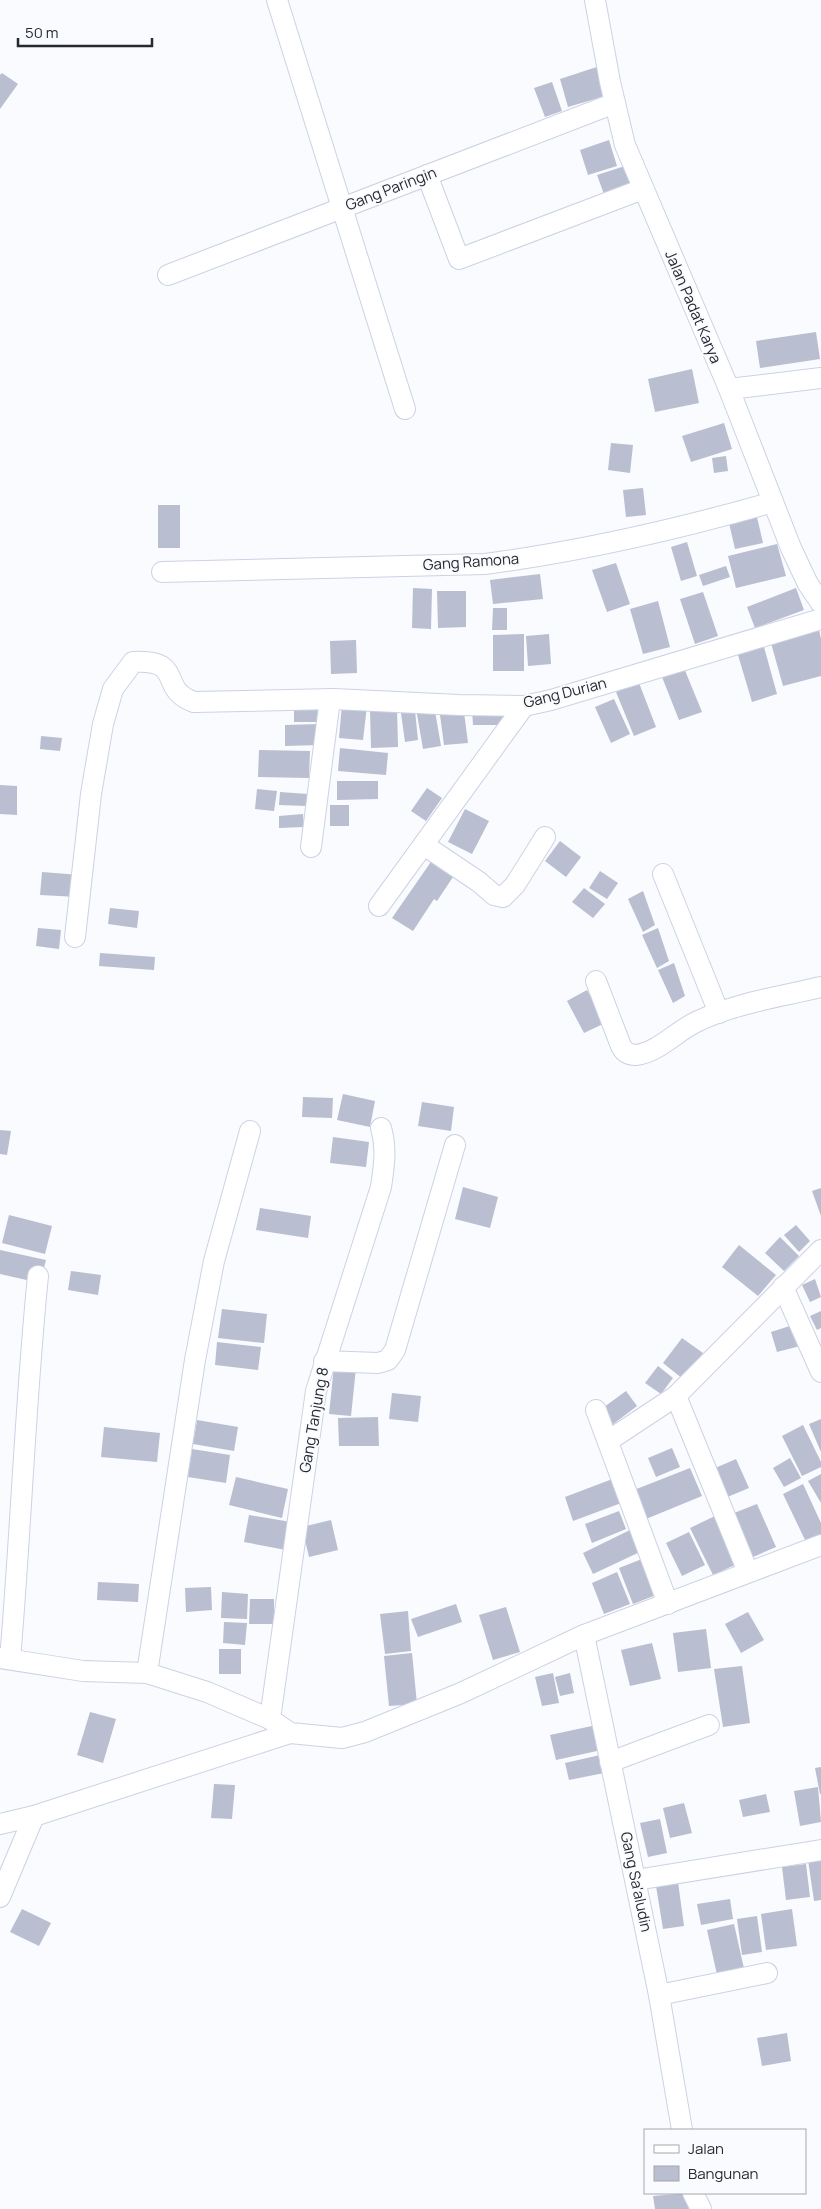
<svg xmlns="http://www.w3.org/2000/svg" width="821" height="2209" font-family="Manrope,sans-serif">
<rect width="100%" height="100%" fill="#f9fbfe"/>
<g fill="#b9bed0">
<polygon points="603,65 612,94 568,107 560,79"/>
<polygon points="2,73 18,84 0,109 0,75"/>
<polygon points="552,82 562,111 545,117 534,88"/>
<polygon points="609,140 617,166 588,175 580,150"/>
<polygon points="625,166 632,185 604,194 597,175"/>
<polygon points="816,332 820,359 760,368 756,341"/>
<polygon points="692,369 699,403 655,412 648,379"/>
<polygon points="724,423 732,449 691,462 682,436"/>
<polygon points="611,443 633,445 630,473 608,470"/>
<polygon points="726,456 728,471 714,473 712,458"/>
<polygon points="643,488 646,515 626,517 623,490"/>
<rect x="158" y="505" width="22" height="43"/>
<polygon points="757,517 763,543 735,549 729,523"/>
<polygon points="687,542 697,576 681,581 671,547"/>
<polygon points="777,544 786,576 736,588 728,556"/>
<polygon points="616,563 630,604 607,612 592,570"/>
<polygon points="726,566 730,577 703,586 699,575"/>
<polygon points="540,574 543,599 493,604 490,580"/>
<polygon points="413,588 432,589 431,629 412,628"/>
<polygon points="796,588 804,610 755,628 747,607"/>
<polygon points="437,591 466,591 466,627 438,628"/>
<polygon points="703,592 718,636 695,644 680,599"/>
<polygon points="658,601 670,647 643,654 630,609"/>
<polygon points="493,608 507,608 507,630 492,630"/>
<polygon points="819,630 821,639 821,676 783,686 771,643"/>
<polygon points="524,634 524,671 493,671 493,635"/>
<polygon points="549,634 551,664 528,666 526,636"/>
<polygon points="356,640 357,673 331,674 330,641"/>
<polygon points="764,647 777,694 752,702 738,655"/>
<polygon points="684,668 702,712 679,720 662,677"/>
<polygon points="639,683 656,727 634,736 616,692"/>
<polygon points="614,699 630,734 611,743 595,707"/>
<polygon points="342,704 367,706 363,740 339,738"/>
<polygon points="294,707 324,707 323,722 294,722"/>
<polygon points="370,709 397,709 398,747 371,748"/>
<polygon points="503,709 503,725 473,725 472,710"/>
<polygon points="415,711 418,740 405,742 401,713"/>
<polygon points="435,711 441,746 423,749 417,714"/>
<polygon points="464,712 468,743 444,745 440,715"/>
<polygon points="319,724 319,745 285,746 285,725"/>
<polygon points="41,736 62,738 60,751 40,749"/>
<polygon points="340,748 388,753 386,775 338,771"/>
<polygon points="259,750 310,751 309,778 258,777"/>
<polygon points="337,781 378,781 378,799 337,800"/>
<polygon points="0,785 17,786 17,815 0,814"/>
<polygon points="427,788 442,798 426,821 411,811"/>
<polygon points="257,789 277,791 274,811 255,809"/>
<polygon points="280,792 308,794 307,806 279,805"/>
<rect x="330" y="805" width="19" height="21"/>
<polygon points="465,809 489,821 472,854 448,842"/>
<polygon points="303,814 304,827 279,828 279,816"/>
<polygon points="560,841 581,857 566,877 545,861"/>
<polygon points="435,856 457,871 437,901 434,899 413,931 392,918"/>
<polygon points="600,871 618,883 607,899 589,888"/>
<polygon points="42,872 80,875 78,897 40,895"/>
<polygon points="584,888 605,904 593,918 572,902"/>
<polygon points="643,891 655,925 643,932 628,899"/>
<polygon points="110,908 139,911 137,928 108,924"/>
<polygon points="38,928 61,930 59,949 36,946"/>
<polygon points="658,928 669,961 657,968 642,935"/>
<polygon points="100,953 155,957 154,970 99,966"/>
<polygon points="674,963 685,996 673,1003 658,970"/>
<polygon points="587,990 605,1023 584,1033 567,1001"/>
<polygon points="343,1094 375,1101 370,1127 337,1120"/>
<polygon points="303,1097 333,1098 332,1118 302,1117"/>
<polygon points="422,1102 454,1107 451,1131 418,1126"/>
<polygon points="0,1130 11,1131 7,1155 0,1154"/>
<polygon points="333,1137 369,1142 366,1167 330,1163"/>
<polygon points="463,1187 498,1197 490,1228 455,1219"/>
<polygon points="821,1188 821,1216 812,1191"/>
<polygon points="260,1208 311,1216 308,1238 256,1230"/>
<polygon points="9,1215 52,1226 45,1254 2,1243"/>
<polygon points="796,1225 810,1241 799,1252 784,1235"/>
<polygon points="780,1237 799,1256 784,1271 765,1253"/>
<polygon points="739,1245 776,1275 758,1296 722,1267"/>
<polygon points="0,1250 46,1260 40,1283 0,1274"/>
<polygon points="71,1271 101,1275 98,1295 68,1290"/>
<polygon points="815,1279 821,1297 810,1302 802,1285"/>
<polygon points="222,1309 267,1314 264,1343 218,1338"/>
<polygon points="821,1311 821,1328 817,1330 810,1316"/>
<polygon points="793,1325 800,1346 777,1352 771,1332"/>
<polygon points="682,1338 703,1353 683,1379 663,1363"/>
<polygon points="217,1342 261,1347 258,1370 215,1365"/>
<polygon points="334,1366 356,1368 351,1416 329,1414"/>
<polygon points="658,1366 673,1378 661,1394 645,1383"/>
<polygon points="626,1391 637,1406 612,1425 600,1410"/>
<polygon points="392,1393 421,1396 418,1422 389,1419"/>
<polygon points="378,1417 379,1446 339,1446 338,1418"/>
<polygon points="821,1419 821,1452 809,1424"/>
<polygon points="197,1420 238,1427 234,1451 193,1444"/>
<polygon points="803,1425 821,1462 821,1467 802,1476 782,1436"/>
<polygon points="104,1427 160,1433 157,1462 101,1457"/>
<polygon points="672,1448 680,1467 656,1477 648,1458"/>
<polygon points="192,1449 230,1455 226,1483 188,1477"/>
<polygon points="790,1458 801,1478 784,1487 773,1468"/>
<polygon points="736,1459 749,1488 725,1498 713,1469"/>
<polygon points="690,1468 702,1496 646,1519 634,1490"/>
<polygon points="821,1474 821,1503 808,1481"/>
<polygon points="236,1477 288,1489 282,1518 229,1505"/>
<polygon points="615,1478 624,1502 573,1521 565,1497"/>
<polygon points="803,1484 821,1523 821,1536 806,1542 783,1494"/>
<polygon points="757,1504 776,1547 753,1557 734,1513"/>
<polygon points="619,1511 626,1529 592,1543 585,1524"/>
<polygon points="249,1515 291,1522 286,1550 244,1542"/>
<polygon points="715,1516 737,1564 713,1575 690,1528"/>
<polygon points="331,1520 338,1550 309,1557 302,1527"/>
<polygon points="632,1529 642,1551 593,1574 583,1553"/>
<polygon points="689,1532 705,1565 682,1576 666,1543"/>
<polygon points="642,1559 656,1595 633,1604 619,1568"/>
<polygon points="617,1572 630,1604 604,1614 592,1583"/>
<polygon points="98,1582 139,1584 138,1602 97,1600"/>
<polygon points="211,1587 212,1610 186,1612 185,1588"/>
<polygon points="222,1592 248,1594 247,1619 221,1618"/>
<polygon points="250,1599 274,1599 274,1624 249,1624"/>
<polygon points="456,1604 462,1622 418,1637 411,1619"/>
<polygon points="506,1607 520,1652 493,1660 479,1615"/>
<polygon points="408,1611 411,1651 385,1654 380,1614"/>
<polygon points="748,1612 764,1640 741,1653 725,1624"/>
<polygon points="224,1622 247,1623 245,1645 223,1643"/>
<polygon points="706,1629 711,1668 678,1672 673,1633"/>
<polygon points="652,1643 661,1679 630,1686 621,1650"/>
<rect x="219" y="1649" width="22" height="25"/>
<polygon points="412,1653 417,1704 389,1706 384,1656"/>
<polygon points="742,1666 750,1723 723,1727 714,1669"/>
<polygon points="553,1673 559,1703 542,1706 535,1677"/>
<polygon points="570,1673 574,1693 560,1696 555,1677"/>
<polygon points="90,1712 116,1719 103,1763 77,1755"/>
<polygon points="601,1724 606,1749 556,1760 550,1735"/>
<polygon points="600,1755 604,1773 569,1780 565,1763"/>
<polygon points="821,1767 821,1794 820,1794 815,1768"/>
<polygon points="214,1784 235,1785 232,1819 211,1818"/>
<polygon points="818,1787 821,1822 800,1826 794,1791"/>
<polygon points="766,1794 770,1812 743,1817 739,1800"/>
<polygon points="684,1803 692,1833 670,1838 663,1808"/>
<polygon points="660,1819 667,1853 648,1857 640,1823"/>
<polygon points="821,1858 821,1900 814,1901 808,1860"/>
<polygon points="806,1864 810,1897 786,1900 782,1867"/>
<polygon points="678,1882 684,1926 663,1929 656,1886"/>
<polygon points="730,1899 733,1919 701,1925 697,1904"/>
<polygon points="22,1909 51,1923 39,1946 10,1932"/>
<polygon points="792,1909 797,1946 766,1950 761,1914"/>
<polygon points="757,1916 762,1952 742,1955 737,1919"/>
<polygon points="734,1924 745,1973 718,1979 707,1930"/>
<polygon points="787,2033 791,2061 762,2066 757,2038"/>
<polygon points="689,2193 690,2209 655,2209 653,2196"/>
</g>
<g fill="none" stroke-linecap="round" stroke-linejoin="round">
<defs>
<g id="minor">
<polyline points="277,0 405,409"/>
<polyline points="595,0 610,82 625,145 729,389 791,548 808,584 821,603"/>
<polyline points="427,175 459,259 643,189"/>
<polyline points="168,275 615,103"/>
<polyline points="729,389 821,378"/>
<path d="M162 572 485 564C583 551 679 529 773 502"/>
<polyline points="424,845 479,882 494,895 503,897 515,885 545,837"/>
<polyline points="311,847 330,699"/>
<polyline points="663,874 719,1013"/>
<polyline points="379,906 524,706"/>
<path d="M75 937 91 794 103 724 113 689 133 662C186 659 157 689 194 702L334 699 459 705 524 706 551 700 821 619"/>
<path d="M596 981 621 1046C624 1052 629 1055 636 1055 657 1053 677 1031 696 1022 735 1003 779 997 821 987"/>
<polyline points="783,1287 821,1372"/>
<polyline points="324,1361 378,1363 388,1360 395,1350 455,1145"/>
<polyline points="676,1396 748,1572"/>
<polyline points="596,1410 668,1604"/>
<polyline points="608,1441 676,1396 821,1250"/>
<polyline points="584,1635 659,1995 682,2130"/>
<polyline points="0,1658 83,1671 147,1673 207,1692 270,1719 290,1733 342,1738 365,1732 461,1693 584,1635 821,1545"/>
<path d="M10 1659C21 1532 25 1404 38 1276"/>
<polyline points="147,1673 195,1360 214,1261 250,1131"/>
<path d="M270 1719 316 1391 381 1187C384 1166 387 1149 381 1128"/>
<polyline points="610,1762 709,1725"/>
<polyline points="0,1824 34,1816 290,1733"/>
<polyline points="636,1880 821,1850"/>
<polyline points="0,1897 34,1816"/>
<polyline points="659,1995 767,1973"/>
<polyline points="693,2193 701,2209"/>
</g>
</defs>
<use href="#minor" stroke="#ccd2e4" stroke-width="22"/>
<use href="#minor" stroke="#fff" stroke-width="20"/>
</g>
<g text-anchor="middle" stroke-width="4" stroke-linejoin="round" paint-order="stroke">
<g font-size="15" fill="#26292f" stroke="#f9fbfe">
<text transform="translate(391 189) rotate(-21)" y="5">Gang Paringin</text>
<text transform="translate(693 307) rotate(67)" y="5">Jalan Padat Karya</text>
<text transform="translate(471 562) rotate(-4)" y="5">Gang Ramona</text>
<text transform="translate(565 693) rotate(-14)" y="5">Gang Durian</text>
<text transform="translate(314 1420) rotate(-80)" y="5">Gang Tanjung 8</text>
<text transform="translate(636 1882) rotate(78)" y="5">Gang Sa'aludin</text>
</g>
</g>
<rect x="644" y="2129" width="162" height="65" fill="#f9fbfe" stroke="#a5a7ab"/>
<rect x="654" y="2145" width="25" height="8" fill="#ffffff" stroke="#a5a7ab"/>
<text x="688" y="2154" font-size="15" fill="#26292f">Jalan</text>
<rect x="654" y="2166" width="25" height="15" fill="#b9bed0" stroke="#a5a7ab"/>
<text x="688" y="2179" font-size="15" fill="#26292f">Bangunan</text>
<path d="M18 38v8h134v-8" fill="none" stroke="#26292f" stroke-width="2.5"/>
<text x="25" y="38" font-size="15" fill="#26292f" stroke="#f9fbfe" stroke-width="4" paint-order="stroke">50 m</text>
</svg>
